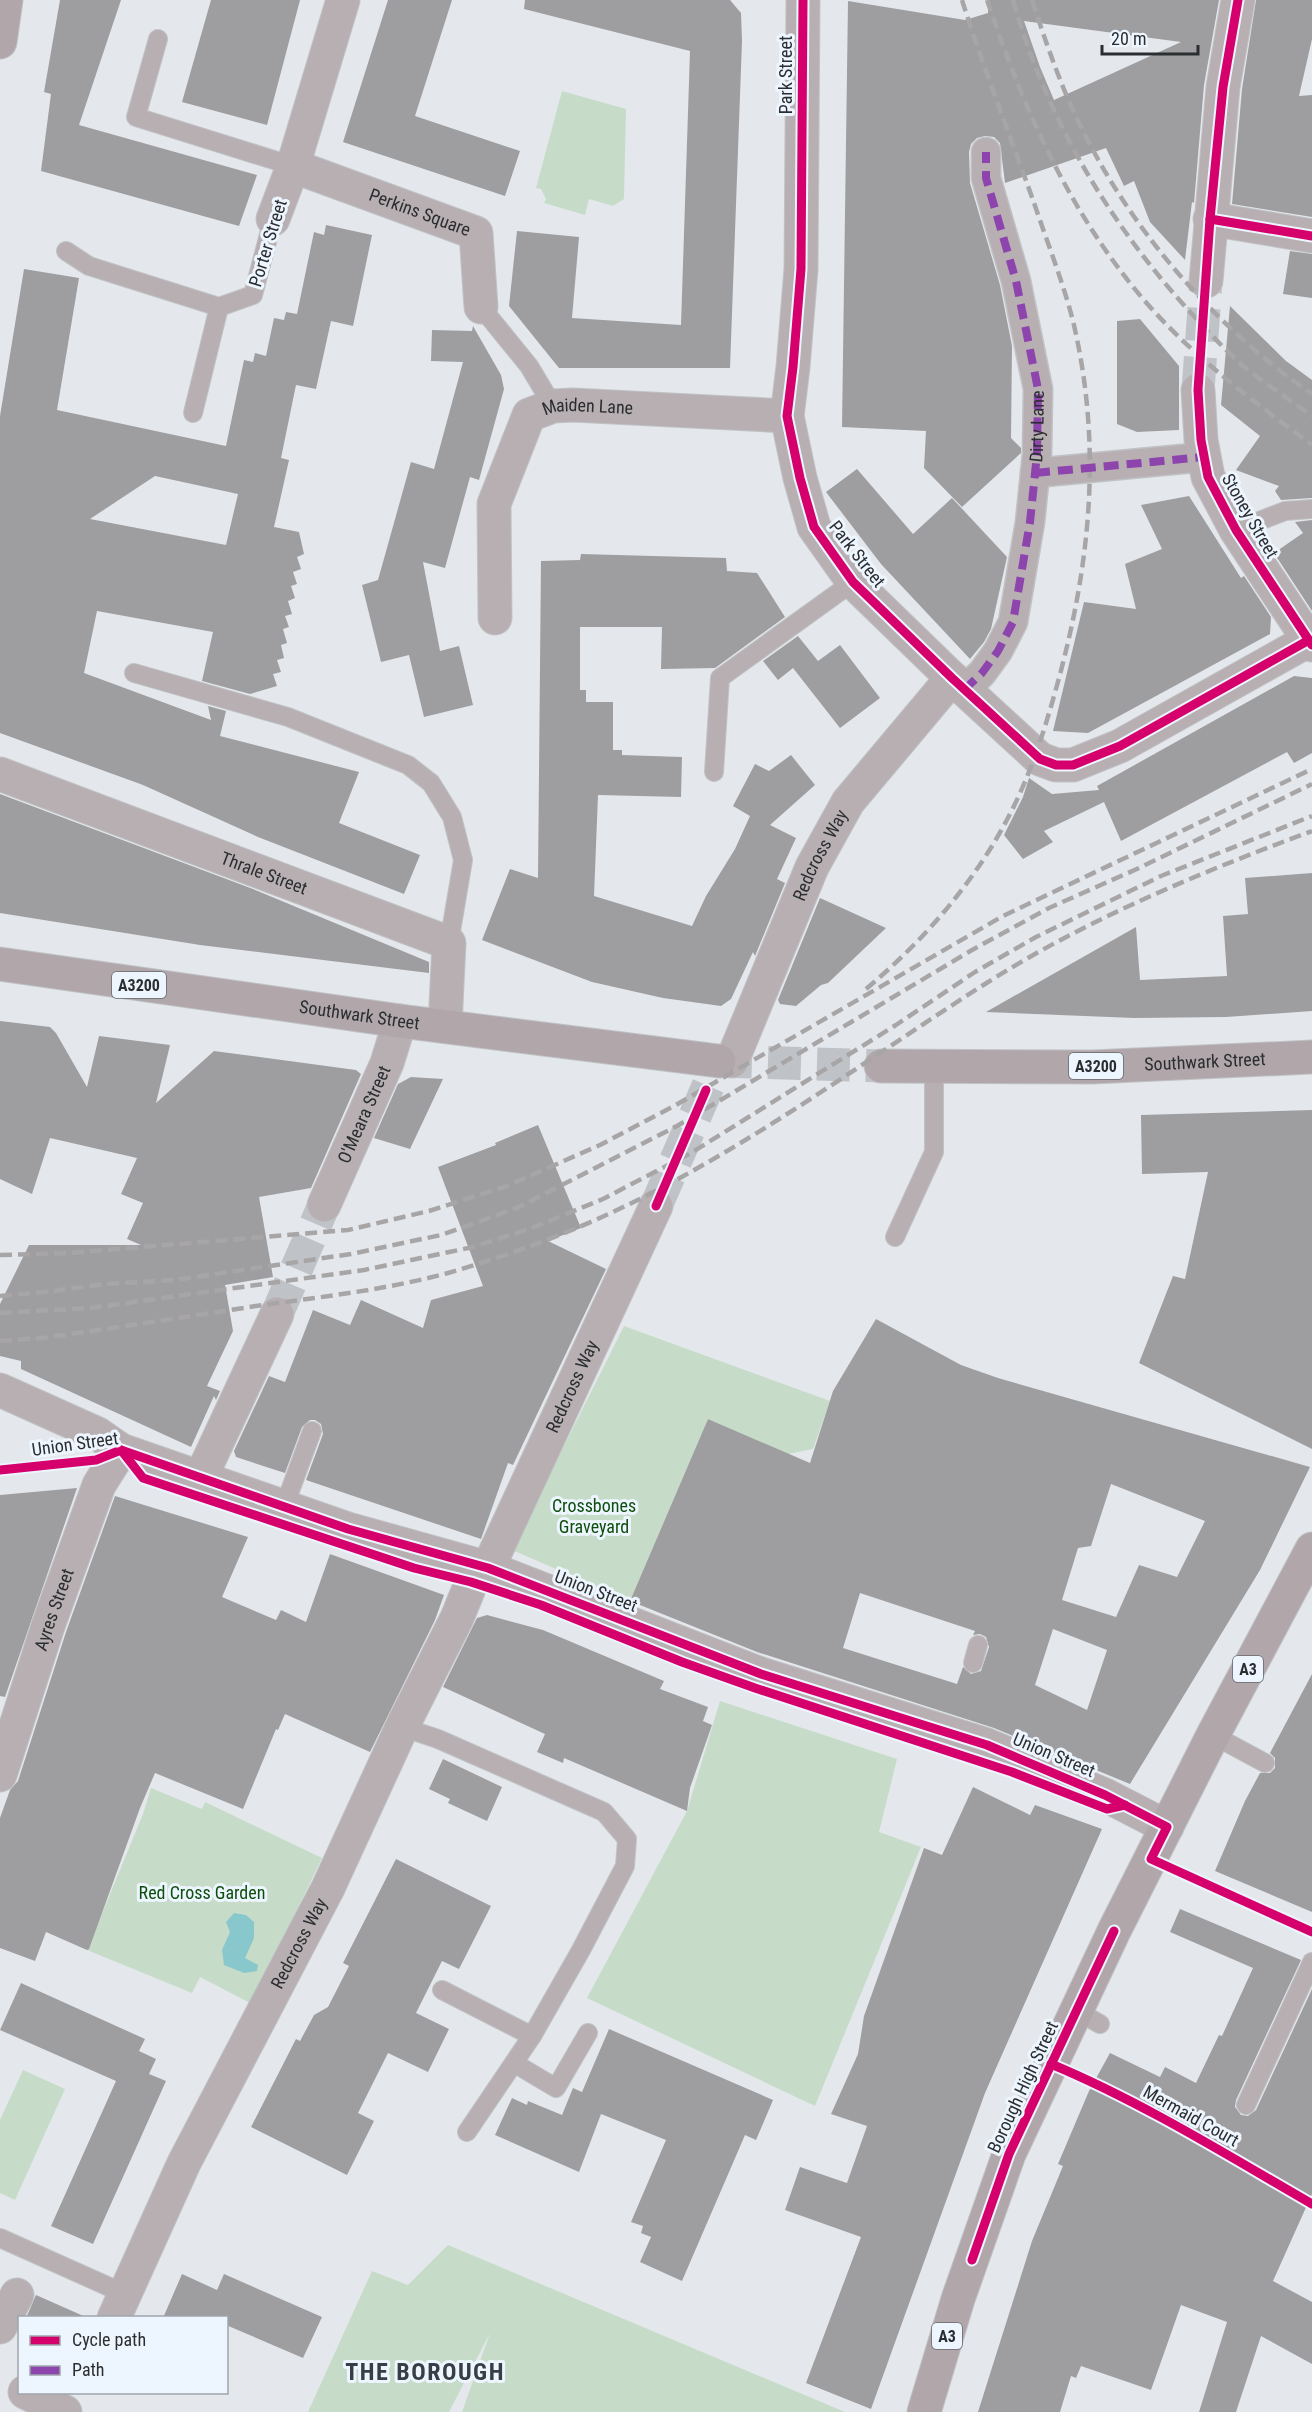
<svg xmlns="http://www.w3.org/2000/svg" width="1312" height="2412" font-family="'Roboto Condensed',sans-serif">
<rect width="100%" height="100%" fill="#e4e8ec"/>
<g fill="#c6dcc8">
<polygon points="562,91 626,109 624,199 613,206 589,199 585,215 544,203 546,199 541,189 536,188"/>
<polygon points="624,1326 830,1401 813,1449 788,1454 708,1419 630,1601 512,1550"/>
<polygon points="720,1701 897,1759 879,1832 921,1847 815,2106 587,1998 687,1811"/>
<polygon points="151,1788 202,1809 205,1802 322,1858 252,2004 200,1977 192,1993 87,1950 143,1814"/>
<polygon points="23,2070 65,2089 15,2200 0,2193 0,2120"/>
<polygon points="448,2245 845,2412 462,2412 490,2333 449,2412 308,2412 372,2271 408,2285"/>
</g>
<polygon fill="#88c7cb" points="234,1913 246,1915 254,1922 254,1938 245,1958 258,1965 257,1971 244,1973 224,1965 222,1950 230,1932 226,1922"/>
<g fill="#9e9ea0" fill-rule="evenodd">
<polygon points="60,0 121,0 79,125 257,175 239,226 41,171 51,94 44,92"/>
<polygon points="211,0 300,0 267,125 182,102"/>
<polygon points="388,0 452,0 415,116 520,151 505,196 343,142"/>
<polygon points="525,0 730,0 741,13 742,41 730,368 559,368 509,306 517,231 579,237 572,318 681,325 690,51 524,9"/>
<path d="M989 0H1219L1204 85 1194 203 1192 202 1185 260 1150 222 1134 181 1124 186 1106 148 1005 183 1000 143 994 137 985 136 977 138 971 144 969 152 970 183 1000 285 1012 346 1011 438 1021 448V453L962 507 924 468 926 431 842 427 848 1 965 20 988 13ZM1024 21 1181 42 1054 100 1040 67Z"/>
<polygon points="1256,0 1312,0 1312,39 1299,96 1312,95 1312,217 1232,204 1242,89"/>
<path d="M326 225 372 235 353 326 331 321 316 389 296 385 281 458 289 460 274 527 299 532 304 554 297 557 301 569 293 572 297 584 291 586 295 598 288 601 292 614 285 616 289 627 283 629 287 643 281 645 284 658 277 660 281 672 273 674 277 686 250 694 202 681 213 632 97 611 84 673 211 720 208 706 226 711 220 736 359 772 339 823 420 855 404 894 258 837 143 785 0 733V416L24 269 79 278 57 410 226 446 244 360 253 362 255 353 266 356 274 318 284 320 286 312 297 314 314 232 324 235ZM155 476 238 494 226 545 90 519Z"/>
<polygon points="1290,251 1312,254 1312,298 1283,294"/>
<polygon points="1230,306 1286,361 1312,380 1312,498 1281,500 1275,491 1279,486 1236,470 1260,436 1221,405"/>
<polygon points="1140,319 1179,366 1179,430 1137,432 1117,424 1117,321"/>
<polygon points="473,326 501,375 504,389 479,480 470,477 445,568 423,562 440,651 459,646 473,705 424,717 409,655 381,662 362,585 378,580 411,462 434,469 463,362 431,361 432,330 472,331"/>
<polygon points="857,469 913,534 952,498 1007,557 991,629 984,642 970,659 881,564 826,492"/>
<polygon points="1189,496 1241,578 1244,576 1271,617 1270,634 1088,733 1053,731 1084,602 1136,609 1125,564 1162,549 1141,505"/>
<polygon points="1312,520 1312,611 1274,553 1303,533 1295,522"/>
<polygon points="581,554 726,558 727,571 757,573 785,617 715,668 661,669 662,627 580,627 580,690 586,690 586,702 613,702 613,750 622,750 622,755 682,757 681,797 598,795 594,896 692,926 706,896 735,849 750,816 733,806 755,764 769,771 791,755 815,785 770,825 796,838 777,879 785,883 755,956 753,952 731,999 721,1006 663,998 592,982 482,940 510,869 538,878 541,561 580,560"/>
<polygon points="798,636 818,661 840,645 880,698 840,728 793,668 778,680 763,661"/>
<polygon points="1294,676 1312,678 1312,753 1294,763 1287,752 1121,841 1104,802 1044,831 1053,842 1023,859 1004,835 1023,797 1029,778 1052,794 1099,790 1097,786"/>
<polygon points="0,794 253,889 429,962 429,973 200,945 0,913"/>
<polygon points="1312,873 1312,1011 1226,1017 1134,1018 986,1012 1136,927 1140,980 1227,976 1223,916 1248,914 1245,878"/>
<polygon points="820,898 886,928 828,983 821,985 796,1006 780,1004 778,1000"/>
<polygon points="0,1021 50,1027 56,1033 87,1087 99,1036 170,1045 156,1103 214,1051 356,1070 361,1074 311,1188 259,1197 273,1277 225,1285 233,1331 207,1386 220,1391 216,1400 214,1396 191,1447 21,1369 21,1361 0,1356 0,1304 29,1245 141,1245 127,1239 143,1203 121,1194 137,1158 50,1138 32,1194 0,1179"/>
<polygon points="411,1077 443,1079 410,1149 374,1138 398,1084"/>
<polygon points="1312,1110 1312,1449 1139,1363 1173,1276 1185,1279 1208,1172 1142,1174 1141,1115"/>
<polygon points="538,1125 581,1228 548,1241 606,1269 513,1465 508,1463 481,1539 306,1480 323,1434 321,1424 315,1420 310,1420 302,1427 285,1473 236,1457 234,1451 269,1376 285,1382 313,1310 350,1325 361,1300 423,1328 431,1300 483,1286 438,1167 496,1145 495,1143"/>
<path d="M876 1319 961 1365 998 1378 1310 1467 1260 1570 1130 1784 994 1728 757 1652 630 1601 708 1419 810 1463 833 1391ZM1111 1484 1205 1521 1177 1577 1139 1565 1116 1617 1062 1600 1078 1548 1091 1546ZM860 1593 975 1631 973 1635 980 1634 986 1637 989 1647 981 1671 971 1674 963 1667 957 1684 843 1648ZM1053 1629 1107 1650 1087 1710 1035 1685Z"/>
<polygon points="77,1488 5,1697 0,1696 0,1495"/>
<polygon points="115,1496 248,1537 222,1597 276,1620 281,1610 306,1622 330,1554 444,1595 435,1620 370,1752 285,1714 278,1730 276,1729 243,1809 155,1773 140,1808 89,1949 87,1950 46,1932 35,1961 0,1948 0,1818 10,1790 18,1781 66,1632"/>
<polygon points="487,1615 543,1630 664,1681 660,1689 708,1707 703,1721 712,1725 690,1788 687,1811 564,1758 563,1763 537,1752 545,1734 443,1687 477,1618"/>
<polygon points="1312,1674 1312,1912 1215,1871 1245,1801 1260,1773 1270,1773 1275,1768 1275,1758 1270,1753"/>
<polygon points="443,1759 502,1787 487,1821 448,1803 450,1799 429,1789"/>
<polygon points="973,1787 1030,1815 1035,1805 1102,1829 985,2093 871,2409 806,2383 861,2237 785,2210 800,2167 847,2183 867,2126 831,2114 858,2054 864,2016 924,1848 942,1855"/>
<polygon points="396,1859 491,1906 459,1969 442,1961 416,2013 449,2029 428,2072 388,2053 358,2113 374,2121 347,2175 251,2127 296,2039 300,2041 314,2015 328,2007 349,1966 343,1963"/>
<polygon points="1180,1909 1301,1960 1236,2100 1235,2107 1241,2115 1248,2116 1256,2110 1312,1989 1312,2194 1273,2281 1312,2302 1312,2364 1261,2336 1236,2412 1199,2412 1227,2322 1181,2305 1151,2390 1081,2366 1076,2378 1071,2376 1060,2412 978,2412 1032,2241 1063,2166 1058,2164 1089,2091 1110,2053 1160,2077 1165,2067 1196,2083 1219,2035 1222,2036 1253,1968 1170,1932"/>
<polygon points="21,1983 145,2039 139,2051 156,2059 149,2074 166,2081 93,2244 51,2226 116,2081 0,2030"/>
<polygon points="609,2029 773,2100 756,2140 745,2135 682,2281 640,2262 651,2237 641,2233 643,2226 631,2222 666,2140 601,2114 579,2172 495,2135 512,2098 527,2105 528,2101 562,2115 573,2088 582,2092"/>
<polygon points="182,2274 217,2290 224,2274 322,2317 303,2358 226,2325 226,2318 163,2318"/>
<polygon points="36,2295 88,2318 26,2318"/>
</g>
<g fill="none" stroke-linecap="round" stroke-linejoin="round">
<g stroke="#bfc3c7" stroke-width="33" stroke-dasharray="33 16" stroke-linecap="butt">
<polyline points="1198,390 1206,281"/>
<polyline points="656,1206 719,1061"/>
<polyline points="277,1314 324,1205"/>
</g>
<polyline stroke="#bfc3c7" stroke-width="33" stroke-dasharray="33 16" stroke-linecap="butt" points="719,1061 881,1066"/>
<defs>
<g id="service">
<polyline points="158,39 136,117 293,166"/>
<polyline points="66,251 89,266 219,307 253,295 273,219"/>
<polyline points="481,307 529,366 553,406"/>
<polyline points="193,413 219,307"/>
<polyline points="1236,530 1285,511 1312,509"/>
<polyline points="134,673 288,717 408,765 431,783 452,817 463,860 449,943"/>
<polyline points="714,772 720,678 853,582"/>
<polyline points="895,1237 934,1152 934,1067"/>
<polyline points="284,1507 312,1431"/>
<polyline points="973,1663 978,1645"/>
<polyline points="402,1727 438,1739 604,1812 627,1839 625,1866 581,1950 532,2036 467,2132"/>
<polyline points="1213,1735 1265,1763"/>
<polyline points="442,1990 532,2036"/>
<polyline points="1077,2011 1100,2024"/>
<polyline points="514,2063 556,2088 588,2033"/>
<polyline points="1246,2105 1312,1962"/>
<polyline points="0,2238 125,2294"/>
</g>
<g id="pedestrian">
<polyline points="1035,473 1204,457"/>
<polyline points="964,690 982,673 998,651 1013,622 1030,522 1037,454 1038,389 1016,281 986,178 986,152"/>
</g>
<g id="minor">
<polyline points="803,0 801,269 793,367 787,416 800,478 814,527 853,582 952,678 1040,759 1056,765 1073,765 1120,746 1309,640"/>
<path id="s1" d="M293 166 476 233 481 307"/>
<polyline points="273,219 293,166 343,0"/>
<polyline points="1210,219 1312,236"/>
<polyline points="1206,281 1223,87 1238,0"/>
<polyline points="1198,390 1201,440 1208,477 1236,530 1312,645"/>
<path id="s2" d="M495 618 494 504 529 415 553 406 573 405 787 416"/>
<path id="s3" d="M0 774 449 943 445 1026"/>
<path id="s4" d="M732 1061 812 867 848 802 952 678"/>
<path id="s5" d="M324 1205 387 1063 400 1021"/>
<polyline points="0,1390 98,1434 121,1450 348,1529 488,1568 761,1674 987,1745 1105,1795 1167,1827"/>
<polyline points="200,1479 277,1314"/>
<path id="s6" d="M488 1568 656 1206"/>
<path id="s7" d="M0 1775 48 1626 99 1485 121 1450"/>
<path id="s8" d="M114 2318 184 2163 328 1888 402 1727 457 1618 478 1566"/>
<polyline points="0,2327 17,2295"/>
<polyline points="25,2392 65,2412"/>
</g>
<g id="primary">
<polyline points="0,42 6,0"/>
<path id="s9" d="M0 964 400 1021 719 1061"/>
<path id="s10" d="M881 1066 1092 1067 1312 1057"/>
<polyline points="924,2412 958,2299 1009,2154 1114,1931 1213,1735 1312,1549"/>
</g>
</defs>
<use href="#service" stroke="#c0c3c6" stroke-width="20"/>
<use href="#pedestrian" stroke="#c0c3c6" stroke-width="31"/>
<use href="#minor" stroke="#c0c3c6" stroke-width="35"/>
<use href="#primary" stroke="#c0c3c6" stroke-width="35"/>
<use href="#service" stroke="#b8afb2" stroke-width="18"/>
<use href="#pedestrian" stroke="#b8afb2" stroke-width="28"/>
<use href="#minor" stroke="#b8afb2" stroke-width="33"/>
<use href="#primary" stroke="#b1a7ab" stroke-width="33"/>
<g stroke="#a8a5a7" stroke-width="4.5" stroke-dasharray="12 6" stroke-linecap="butt">
<path d="M987 0C1024 109 1068 211 1144 300 1192 356 1253 401 1312 445"/>
<path d="M1013 0C1045 114 1104 215 1182 303 1201 324 1221 346 1242 365 1264 383 1289 399 1312 416"/>
<path d="M1032 0C1049 52 1067 104 1094 152 1145 246 1223 333 1312 394"/>
<path d="M866 989C926 939 980 876 1014 806 1034 765 1047 722 1059 678 1091 559 1102 443 1073 321 1065 290 1054 260 1043 229 1017 152 986 77 962 0"/>
<polyline points="0,1255 69,1253 348,1230 429,1211 507,1186 600,1145 674,1106 1003,916 1312,769"/>
<polyline points="0,1296 53,1291 105,1284 175,1280 351,1254 441,1235 517,1208 677,1126 972,950 1049,908 1139,868 1312,784"/>
<polyline points="0,1313 91,1308 364,1270 473,1247 532,1228 603,1199 691,1153 896,1025 975,972 1036,937 1161,876 1312,816"/>
<path d="M0 1341 42 1338C114 1328 185 1317 256 1306 320 1297 385 1290 448 1273 492 1260 537 1245 579 1227 724 1166 853 1068 985 984 1087 919 1199 873 1312 831"/>
</g>
<g stroke="#8e44ad" stroke-width="8" stroke-dasharray="15 8" stroke-linecap="butt">
<polyline points="1035,473 1204,457"/>
<path id="s11" d="M964 690 982 673 998 651 1013 622 1030 522 1037 454 1038 389 1016 281 986 178V152"/>
</g>
<defs>
<g id="cycleway">
<polyline points="803,0 801,269 793,367 787,416 800,478 814,527 853,582 952,678 1040,759 1056,765 1073,765 1120,746 1309,640"/>
<polyline points="1238,0 1223,87 1210,219 1198,390 1201,440 1208,477 1236,530 1312,645"/>
<polyline points="1210,219 1312,236"/>
<polyline points="656,1206 706,1090"/>
<polyline points="121,1450 143,1478 414,1568 471,1582 541,1605 682,1662 755,1688 1012,1772 1107,1809 1125,1805"/>
<polyline points="0,1470 96,1460 121,1450 348,1529 488,1568 761,1674 987,1745 1105,1795 1167,1827 1151,1859 1312,1932"/>
<path d="M1051 2064C1142 2102 1227 2155 1312 2204"/>
<polyline points="972,2260 1009,2154 1114,1931"/>
</g>
</defs>
<use href="#cycleway" stroke="#edf5fe" stroke-width="13"/>
<use href="#cycleway" stroke="#d6006c" stroke-width="9"/>
</g>
<g text-anchor="middle" stroke-width="6" stroke-linejoin="round" paint-order="stroke">
<g fill="#edf5fe" stroke="#656a6e" stroke-width="1.5">
<rect x="112" y="972" width="54" height="26" rx="4.5"/>
<rect x="1069" y="1053" width="54" height="26" rx="4.5"/>
<rect x="1233" y="1656" width="30" height="26" rx="4.5"/>
<rect x="932" y="2323" width="30" height="26" rx="4.5"/>
</g>
<g font-size="16" font-weight="bold" fill="#2b2e31">
<text x="139" y="991">A3200</text>
<text x="1096" y="1072">A3200</text>
<text x="1248" y="1675">A3</text>
<text x="947" y="2342">A3</text>
</g>
<g font-size="18" fill="#2b2e31" stroke="#edf5fe">
<text transform="translate(786 75) rotate(-90)" y="6">Park Street</text>
<text dy="6" stroke="none"><textPath href="#s1" startOffset="135">Perkins Square</textPath></text>
<text transform="translate(268 243) rotate(-73)" y="6">Porter Street</text>
<text dy="6" stroke="none"><textPath href="#s2" startOffset="270">Maiden Lane</textPath></text>
<text dy="6" stroke="none"><textPath href="#s11" startOffset="282">Dirty Lane</textPath></text>
<text transform="translate(1250 516) rotate(60)" y="6">Stoney Street</text>
<text transform="translate(857 554) rotate(52)" y="6">Park Street</text>
<text dy="6" stroke="none"><textPath href="#s4" startOffset="224">Redcross Way</textPath></text>
<text dy="6" stroke="none"><textPath href="#s3" startOffset="282">Thrale Street</textPath></text>
<text dy="6" stroke="none"><textPath href="#s9" startOffset="363">Southwark Street</textPath></text>
<text dy="6" stroke="none"><textPath href="#s10" startOffset="324">Southwark Street</textPath></text>
<text dy="6" stroke="none"><textPath href="#s5" startOffset="99">O'Meara Street</textPath></text>
<text dy="6" stroke="none"><textPath href="#s6" startOffset="200">Redcross Way</textPath></text>
<text transform="translate(75 1444) rotate(-8)" y="6">Union Street</text>
<text transform="translate(596 1591) rotate(21)" y="6">Union Street</text>
<text dy="6" stroke="none"><textPath href="#s7" startOffset="174">Ayres Street</textPath></text>
<text transform="translate(1054 1755) rotate(23)" y="6">Union Street</text>
<text dy="6" stroke="none"><textPath href="#s8" startOffset="418">Redcross Way</textPath></text>
<text transform="translate(1023 2087) rotate(-65)" y="6">Borough High Street</text>
<text transform="translate(1191 2116) rotate(29)" y="6">Mermaid Court</text>
</g>
<g font-size="18" fill="#0e4e0c" stroke="#edf5fe">
<text x="594" y="1512">Crossbones<tspan x="594" dy="21">Graveyard</tspan></text>
<text x="202" y="1899">Red Cross Garden</text>
</g>
<g font-size="24" font-weight="bold" letter-spacing="1.5" fill="#383e45" stroke="#edf5fe">
<text x="425" y="2380">THE BOROUGH</text>
</g>
</g>
<rect x="18" y="2316" width="210" height="78" fill="#edf5fe" stroke="#9fa5ac" stroke-width="1.5"/>
<rect x="30" y="2336" width="30" height="9" fill="#d6006c" stroke="#9fa5ac" stroke-width="1.5"/>
<text x="72" y="2346" font-size="18" fill="#2b2e31">Cycle path</text>
<rect x="30" y="2366" width="30" height="9" fill="#8e44ad" stroke="#9fa5ac" stroke-width="1.5"/>
<text x="72" y="2376" font-size="18" fill="#2b2e31">Path</text>
<path d="M1102 45v9h96v-9" fill="none" stroke="#2b2e31" stroke-width="3"/>
<text x="1111" y="45" font-size="18" fill="#2b2e31" stroke="#edf5fe" stroke-width="4.5" paint-order="stroke">20 m</text>
</svg>
